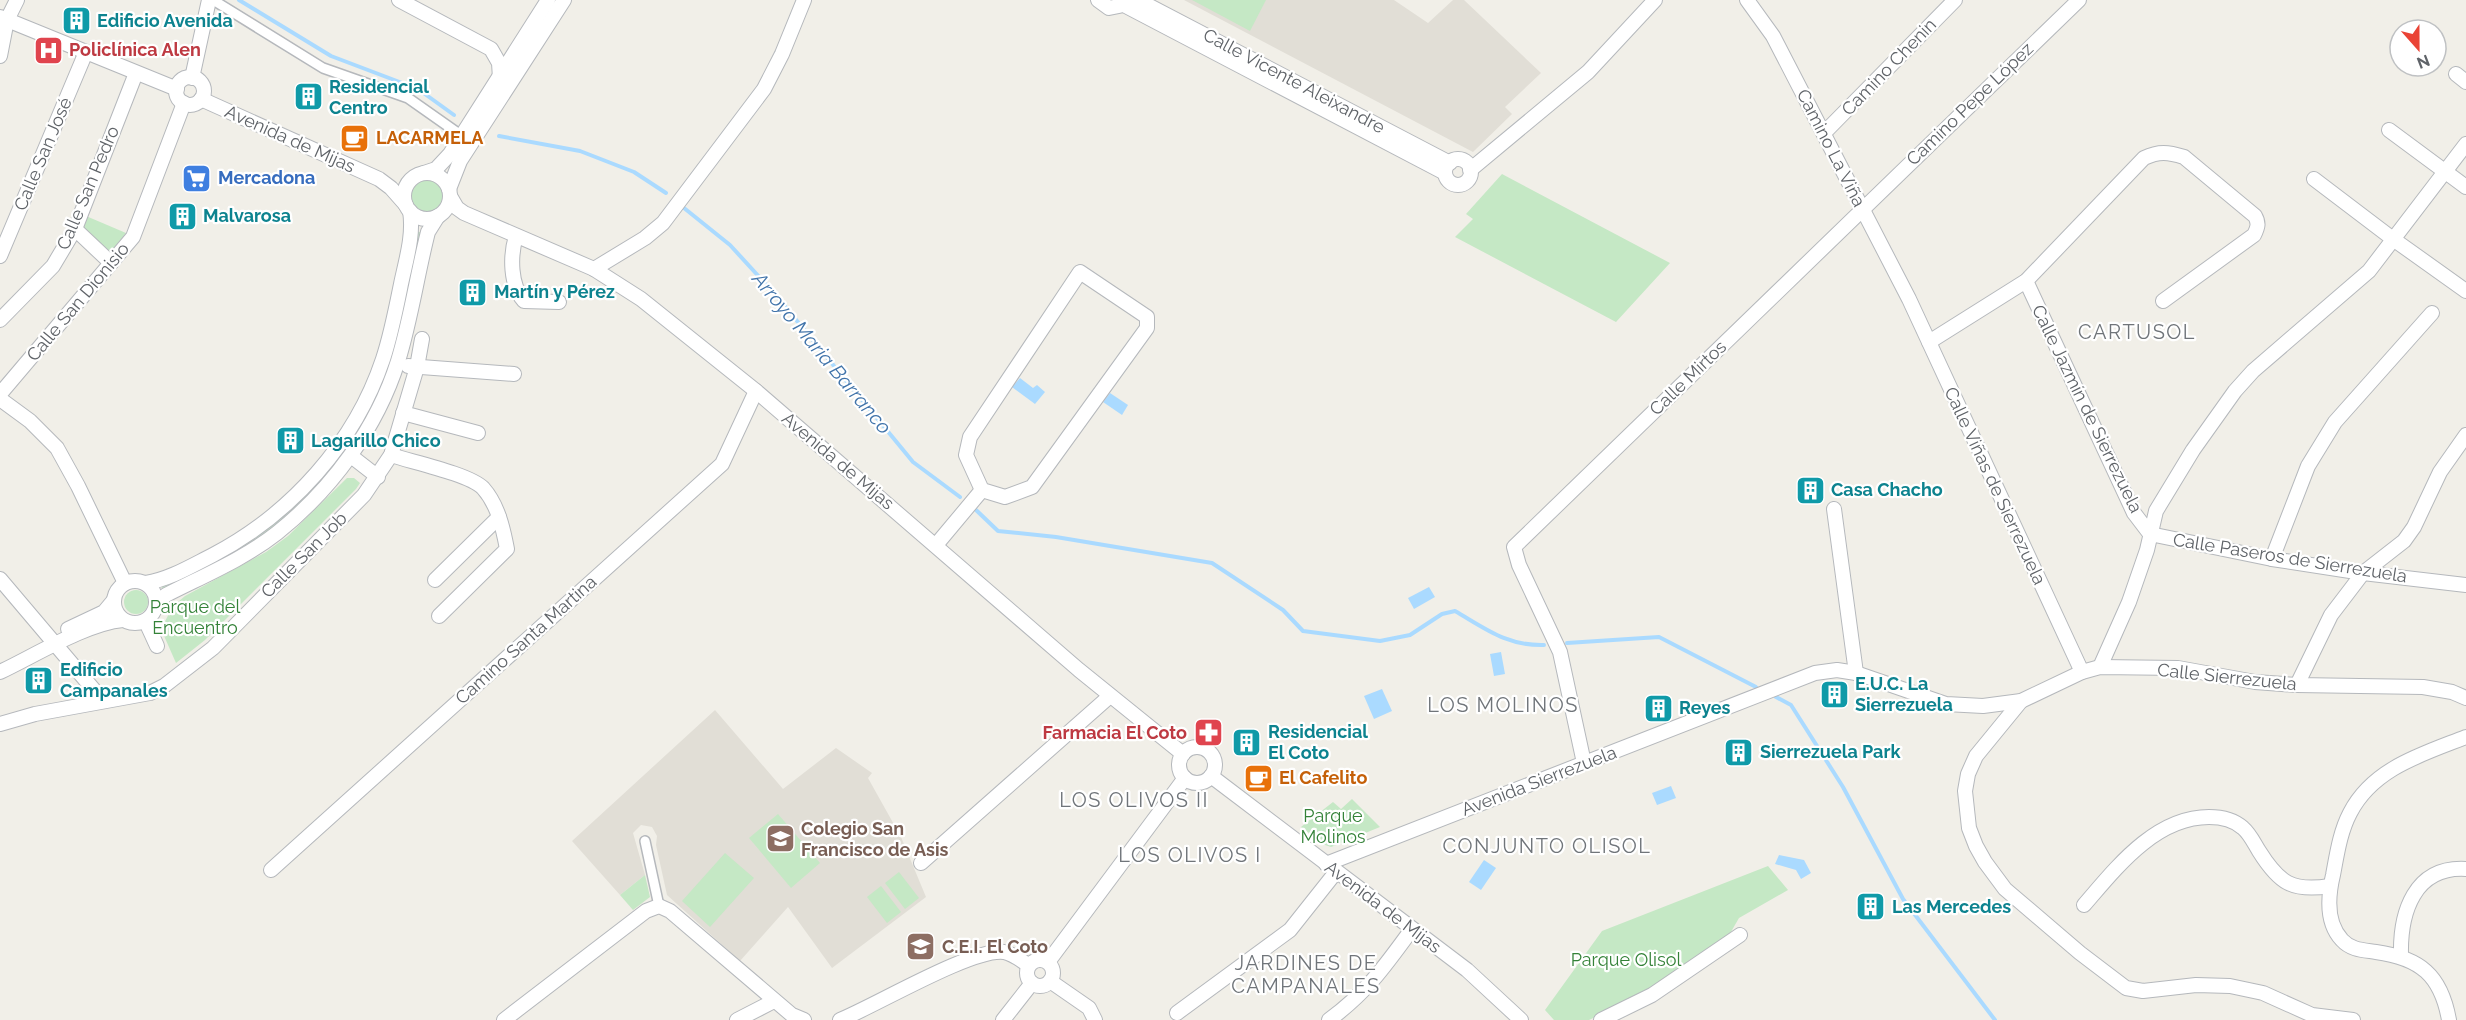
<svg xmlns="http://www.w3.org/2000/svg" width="2466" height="1020" font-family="Raleway,sans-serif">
<rect width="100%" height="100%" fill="#f1efe8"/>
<g fill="#e1ded6">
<polygon points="1184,0 1394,0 1428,23 1453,0 1464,0 1541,73 1505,107 1512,114 1473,152"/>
<polygon points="715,710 783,789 836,748 872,773 868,778 901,837 926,897 832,968 788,907 740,961 667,895 656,845 657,836 652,827 641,825 633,833 645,875 620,895 572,841"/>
</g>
<g fill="#c5e8c5">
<polygon points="1192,0 1266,0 1250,31"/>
<polygon points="1502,174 1670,263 1616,322 1455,237 1473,219 1466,214"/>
<circle cx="427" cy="196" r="16"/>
<polygon points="86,216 126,233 110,253 80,230"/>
<path d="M417 232H422C415 268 411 306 400 340 377 412 335 486 272 530 238 554 200 571 163 590L161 586 306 494 389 361 403 310Z"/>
<polygon points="347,478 354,478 360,483 356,489 205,640 176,663 161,629 173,606 185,596 266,552 288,536"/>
<circle cx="136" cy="602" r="12"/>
<polygon points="1352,799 1380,827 1331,847 1325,845 1301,827 1333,802 1341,809"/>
<polygon points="778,814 820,863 791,888 749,838"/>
<polygon points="725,853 754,878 710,927 682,901"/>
<polygon points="1768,866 1788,890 1739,918 1728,937 1637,997 1589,1020 1554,1020 1545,1010 1602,931"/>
<polygon points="899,872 919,898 905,909 885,883"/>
<polygon points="645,875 650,897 633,910 620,895"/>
<polygon points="881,886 901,912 887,923 867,897"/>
</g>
<g fill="#aadaff">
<polygon points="1020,378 1033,388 1037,385 1045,392 1035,404 1012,387"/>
<polygon points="1110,393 1128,405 1122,415 1103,402"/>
<polygon points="1429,587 1435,597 1414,609 1408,598"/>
<polygon points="1501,652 1505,674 1494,676 1490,654"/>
<polygon points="1382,689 1392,711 1374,719 1364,696"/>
<polygon points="1671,786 1676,798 1657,805 1652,793"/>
<polygon points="1779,855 1804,860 1811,873 1801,879 1796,870 1775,864"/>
<polygon points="1484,860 1496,868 1481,890 1469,882"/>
</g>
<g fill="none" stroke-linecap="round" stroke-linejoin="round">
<g stroke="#aadaff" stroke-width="4">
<polyline points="239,0 331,56 418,89 454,115"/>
<polyline points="499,136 580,151 634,172 666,193"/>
<polyline points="684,208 730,245 774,293 913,462 960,497"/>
<path d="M976 510 998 531 1056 537 1212 563 1283 610 1303 631 1380 641 1410 635 1442 614 1455 611C1486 629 1507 646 1544 645"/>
<polyline points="1567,643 1659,637 1756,687"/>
<polyline points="1776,697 1791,705 1843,787 1903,899 1995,1020"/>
</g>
<defs>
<g id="pedestrian">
<polyline points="213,0 323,68 408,98 462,136"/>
<polyline points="645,841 659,906"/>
</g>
<g id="minor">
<polyline points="399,0 491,49 499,63 500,78"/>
<polyline points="1098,0 1109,8 1119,6 1125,0"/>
<polyline points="1138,0 1450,163"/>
<polyline points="1747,0 1773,36 1909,299 2082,672"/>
<polyline points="1122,4 1445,173"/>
<polyline points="0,17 177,89"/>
<polyline points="0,56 7,20 17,0"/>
<polyline points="2456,74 2466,82"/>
<circle cx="190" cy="91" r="14"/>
<polyline points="192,78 209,0"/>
<polyline points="201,99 379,179 391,188 406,205"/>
<polyline points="2389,130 2466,187"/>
<polyline points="1824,133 1955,0"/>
<circle cx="1458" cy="172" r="13"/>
<polyline points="1470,170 1588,72 1655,0"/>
<polyline points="424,173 436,169 450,154 548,0"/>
<circle cx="427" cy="196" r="23"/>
<polyline points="2314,179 2393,239 2466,291"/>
<polyline points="449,189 460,161 564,0"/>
<polyline points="450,196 457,208 464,213 594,269 641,299 756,391 1079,670 1183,754"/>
<polyline points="75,229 111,263"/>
<path d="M516 236C510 256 510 285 524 301L559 302"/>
<polyline points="0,256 86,52"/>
<polyline points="594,269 645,238 663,223 764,89 782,54 804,0"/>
<polygon points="1080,272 1147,317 1147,328 1032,487 1005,497 982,490 966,455 970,437"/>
<polyline points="2026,281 2134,513 2150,534 2272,559 2363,573 2466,585"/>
<polyline points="0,320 53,266 75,229 136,73"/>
<path d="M1929 342 2026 281 2144 158C2159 151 2168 152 2184 157L2255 216C2259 223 2258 227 2254 235L2163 301"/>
<polyline points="408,366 514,374"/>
<polyline points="0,394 133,237 184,103"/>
<polyline points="0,399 30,421 57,448 78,486 125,583"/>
<polyline points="403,413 478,433"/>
<path d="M391 455C412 462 469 474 483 488 498 505 503 528 507 549L439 616"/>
<polyline points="351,456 378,477"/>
<polyline points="1834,509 1856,673"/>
<polyline points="936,545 982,490"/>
<polyline points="2272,559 2308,466 2335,422 2432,313"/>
<polyline points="0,579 94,690 97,702"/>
<polyline points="435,580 499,517"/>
<circle cx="135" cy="602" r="21"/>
<path d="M146 583C170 579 191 566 213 555 291 514 355 443 383 359 391 335 396 309 401 284 406 260 414 235 410 211"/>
<path d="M157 603 166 595C203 576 244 559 277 533 332 489 377 428 398 361 411 319 417 275 428 232L438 216"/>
<polyline points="146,622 157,646"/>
<polyline points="68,629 104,612 114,600"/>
<polyline points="2100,667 2129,602 2147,550 2156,511 2193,450 2235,391 2253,371 2369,271 2466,144"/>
<path d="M0 672C34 656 87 623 123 620"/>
<polyline points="2297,685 2331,615 2363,573 2404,541 2414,527 2440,472 2466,435"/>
<polyline points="2021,701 1976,756 1968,774 1965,791 1969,828 1976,846 1985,862 2005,889 2080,953 2126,988 2143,991 2196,985 2230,986 2263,993 2312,1015 2353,1020"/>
<polyline points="0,724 35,714 150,693 164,686 213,648 364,495 391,455 417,367 422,339"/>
<circle cx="1197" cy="765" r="18"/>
<polyline points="1584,763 1560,652 1519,565 1514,547 2079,0"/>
<polyline points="1211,776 1467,970 1521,1020"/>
<polyline points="921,863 1110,696"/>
<polyline points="1326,864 1815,673 1837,670 1856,673 1946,704 1983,706 2021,701 2082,672 2100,667 2178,668 2255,682 2297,685 2423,687 2452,692 2466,698"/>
<polyline points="271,870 722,464 756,391"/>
<path d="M2084 905C2116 868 2155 817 2209 817 2221 817 2233 819 2243 828 2250 834 2254 843 2259 851 2279 883 2292 892 2330 886"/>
<path d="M2401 955C2400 913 2414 866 2466 869"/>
<circle cx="1040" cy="973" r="13"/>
<polyline points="1048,962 1185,778"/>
<polyline points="1050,981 1089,1008 1095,1020"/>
<polyline points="1177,1013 1290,930 1336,872"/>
<polyline points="504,1020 646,911 659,906 670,911 792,1015 804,1020"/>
<polyline points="737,1020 774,1001"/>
<path d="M840 1020C875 1006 972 948 1004 952 1013 954 1021 960 1028 965"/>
<polyline points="1003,1020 1032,983"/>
<path d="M1329 1020C1367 992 1385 966 1412 929"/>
<polyline points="1601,1020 1652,995 1740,935"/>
<path d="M2449 1020C2441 975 2420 958 2376 952 2363 950 2351 950 2342 940 2326 923 2328 896 2333 875 2337 854 2340 832 2350 813 2373 768 2423 754 2466 737"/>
</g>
</defs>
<use href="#pedestrian" stroke="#b5b8bc" stroke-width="12"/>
<use href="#minor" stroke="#b5b8bc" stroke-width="16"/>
<use href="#pedestrian" stroke="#fff" stroke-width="9"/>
<use href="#minor" stroke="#fff" stroke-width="14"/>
</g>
<defs>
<symbol id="building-square" viewBox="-11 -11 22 22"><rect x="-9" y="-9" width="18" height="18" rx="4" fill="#0f9aa8" stroke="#fff"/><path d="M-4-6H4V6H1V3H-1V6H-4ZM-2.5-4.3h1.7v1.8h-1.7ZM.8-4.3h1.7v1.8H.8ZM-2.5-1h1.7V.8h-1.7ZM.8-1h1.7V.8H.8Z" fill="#fff"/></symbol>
<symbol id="hospital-square" viewBox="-11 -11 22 22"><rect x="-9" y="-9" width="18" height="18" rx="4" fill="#e0444e" stroke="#fff"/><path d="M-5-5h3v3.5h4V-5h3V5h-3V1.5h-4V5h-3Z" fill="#fff"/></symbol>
<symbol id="cafe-square" viewBox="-11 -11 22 22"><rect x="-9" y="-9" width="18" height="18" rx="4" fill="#e8710a" stroke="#fff"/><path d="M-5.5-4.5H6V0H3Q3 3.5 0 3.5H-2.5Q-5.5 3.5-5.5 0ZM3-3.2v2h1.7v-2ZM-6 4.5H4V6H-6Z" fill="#fff"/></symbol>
<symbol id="supermarket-square" viewBox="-11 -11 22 22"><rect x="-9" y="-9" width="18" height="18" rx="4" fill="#3f7fe0" stroke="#fff"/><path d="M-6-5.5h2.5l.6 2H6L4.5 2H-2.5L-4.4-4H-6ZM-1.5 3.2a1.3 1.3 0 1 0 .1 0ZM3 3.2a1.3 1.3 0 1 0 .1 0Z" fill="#fff"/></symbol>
<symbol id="pharmacy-square" viewBox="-11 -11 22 22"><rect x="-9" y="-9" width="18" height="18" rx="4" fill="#e0444e" stroke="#fff"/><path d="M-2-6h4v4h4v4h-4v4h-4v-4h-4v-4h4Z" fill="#fff"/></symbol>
<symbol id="school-square" viewBox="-11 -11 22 22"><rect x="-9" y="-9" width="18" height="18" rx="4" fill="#8d6e63" stroke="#fff"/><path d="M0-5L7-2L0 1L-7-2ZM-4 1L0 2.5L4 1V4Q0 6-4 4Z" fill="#fff"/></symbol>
</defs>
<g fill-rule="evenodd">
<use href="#building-square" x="60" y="4" width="33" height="33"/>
<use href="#hospital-square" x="32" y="34" width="33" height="33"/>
<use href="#building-square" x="292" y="80" width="33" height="33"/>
<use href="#cafe-square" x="338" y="122" width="33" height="33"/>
<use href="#supermarket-square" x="180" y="162" width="33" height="33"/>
<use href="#building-square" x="166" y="200" width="33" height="33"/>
<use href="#building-square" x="456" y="276" width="33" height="33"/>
<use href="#building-square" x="274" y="424" width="33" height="33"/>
<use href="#building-square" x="1794" y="474" width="33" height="33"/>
<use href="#building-square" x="22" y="664" width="33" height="33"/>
<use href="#building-square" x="1818" y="678" width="33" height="33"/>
<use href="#building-square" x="1642" y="692" width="33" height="33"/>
<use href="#pharmacy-square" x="1192" y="716" width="33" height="33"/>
<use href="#building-square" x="1230" y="726" width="33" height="33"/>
<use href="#building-square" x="1722" y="736" width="33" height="33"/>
<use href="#cafe-square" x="1242" y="762" width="33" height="33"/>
<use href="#school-square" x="764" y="822" width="33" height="33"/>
<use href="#building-square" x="1854" y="890" width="33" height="33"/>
<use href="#school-square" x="904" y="930" width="33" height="33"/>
</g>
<g text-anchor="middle" stroke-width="4.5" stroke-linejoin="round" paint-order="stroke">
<g font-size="18" font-weight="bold" fill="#0d838f" stroke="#fff" text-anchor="start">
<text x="97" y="27">Edificio Avenida</text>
<text x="329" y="93">Residencial<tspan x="329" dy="21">Centro</tspan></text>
<text x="203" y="222">Malvarosa</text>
<text x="494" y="298">Martín y Pérez</text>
<text x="311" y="447">Lagarillo Chico</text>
<text x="1831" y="496">Casa Chacho</text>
<text x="60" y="676">Edificio<tspan x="60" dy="21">Campanales</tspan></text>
<text x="1855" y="690">E.U.C. La<tspan x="1855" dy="21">Sierrezuela</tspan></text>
<text x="1679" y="714">Reyes</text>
<text x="1268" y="738">Residencial<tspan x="1268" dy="21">El Coto</tspan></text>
<text x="1760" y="758">Sierrezuela Park</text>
<text x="1892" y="913">Las Mercedes</text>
</g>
<g font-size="18" font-weight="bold" fill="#be3a42" stroke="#fff" text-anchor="start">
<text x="69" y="56">Policlínica Alen</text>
<text x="1187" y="739" text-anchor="end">Farmacia El Coto</text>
</g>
<g font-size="18" fill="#5f6368" stroke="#fff">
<text transform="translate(1889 67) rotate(-46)" y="6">Camino Chenin</text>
<text transform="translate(1294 81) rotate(28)" y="6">Calle Vicente Aleixandre</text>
<text transform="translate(1970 104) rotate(-44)" y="6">Camino Pepe López</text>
<text transform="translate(290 139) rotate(24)" y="6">Avenida de Mijas</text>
<text transform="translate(1831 148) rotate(63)" y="6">Camino La Viña</text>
<text transform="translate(43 154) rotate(-67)" y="6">Calle San José</text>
<text transform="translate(88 188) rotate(-67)" y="6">Calle San Pedro</text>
<text transform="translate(78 302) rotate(-50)" y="6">Calle San Dionisio</text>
<text transform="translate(1688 378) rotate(-44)" y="6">Calle Mirtos</text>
<text transform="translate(2087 409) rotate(64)" y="6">Calle Jazmín de Sierrezuela</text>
<text transform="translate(838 461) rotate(40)" y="6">Avenida de Mijas</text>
<text transform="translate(1995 486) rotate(65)" y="6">Calle Viñas de Sierrezuela</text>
<text transform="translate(304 555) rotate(-45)" y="6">Calle San Job</text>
<text transform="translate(2290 558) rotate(9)" y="6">Calle Paseros de Sierrezuela</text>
<text transform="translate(526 640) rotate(-42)" y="6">Camino Santa Martina</text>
<text transform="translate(2227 677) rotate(6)" y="6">Calle Sierrezuela</text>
<text transform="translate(1539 781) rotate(-21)" y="6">Avenida Sierrezuela</text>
<text transform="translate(1383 907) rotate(37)" y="6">Avenida de Mijas</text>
</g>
<g font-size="18" font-weight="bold" fill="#c56008" stroke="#fff" text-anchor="start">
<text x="376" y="144">LACARMELA</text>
<text x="1279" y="784">El Cafelito</text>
</g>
<g font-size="18" font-weight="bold" fill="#366cbe" stroke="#fff" text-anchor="start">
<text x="218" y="184">Mercadona</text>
</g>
<g font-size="18" fill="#348238" stroke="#fff">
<text x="195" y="613">Parque del<tspan x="195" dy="21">Encuentro</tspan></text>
<text x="1333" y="822">Parque<tspan x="1333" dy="21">Molinos</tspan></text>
<text x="1626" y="966">Parque Olisol</text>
</g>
<g font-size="18" font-weight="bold" fill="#785e54" stroke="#fff" text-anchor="start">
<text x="801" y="835">Colegio San<tspan x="801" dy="21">Francisco de Asis</tspan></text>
<text x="942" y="953">C.E.I. El Coto</text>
</g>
<g font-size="20" letter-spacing="1.5" fill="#70757a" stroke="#fff">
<text x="2137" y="339">CARTUSOL</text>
<text x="1503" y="712">LOS MOLINOS</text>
<text x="1134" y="807">LOS OLIVOS II</text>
<text x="1547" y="853">CONJUNTO OLISOL</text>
<text x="1190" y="862">LOS OLIVOS I</text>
<text x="1306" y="970">JARDINES DE<tspan x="1306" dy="23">CAMPANALES</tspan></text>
</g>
<g font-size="20" font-style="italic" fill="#4174aa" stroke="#fff">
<text transform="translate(822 353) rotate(50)" y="7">Arroyo Maria Barranco</text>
</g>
</g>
<g transform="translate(2418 48) rotate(159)"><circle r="28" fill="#ffffff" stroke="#bfc1c3" stroke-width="1.5"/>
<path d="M0-4.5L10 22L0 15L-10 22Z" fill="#ea4335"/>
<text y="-9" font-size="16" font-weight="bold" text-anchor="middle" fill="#5f6368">N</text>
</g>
</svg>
